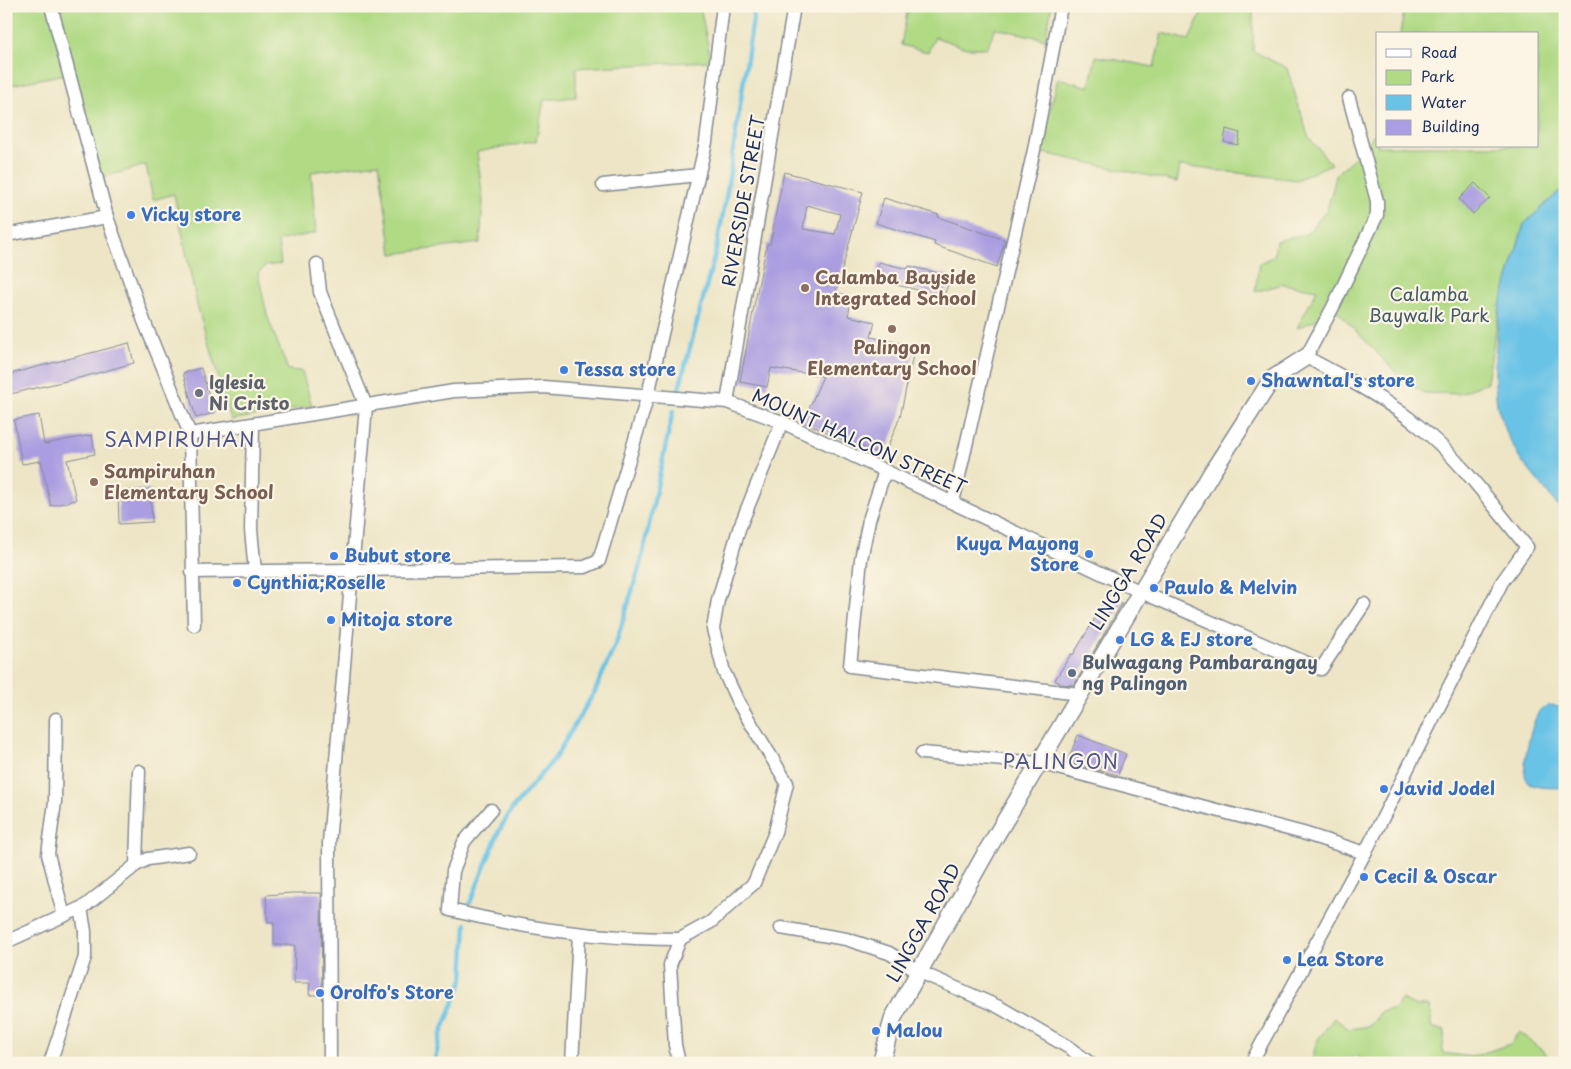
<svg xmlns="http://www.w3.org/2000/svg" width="1571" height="1069" font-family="'Playpen Sans',sans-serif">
<rect width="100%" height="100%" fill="#fcf5e5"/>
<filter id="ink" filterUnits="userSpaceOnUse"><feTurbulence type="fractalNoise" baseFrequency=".02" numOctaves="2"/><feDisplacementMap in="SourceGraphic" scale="10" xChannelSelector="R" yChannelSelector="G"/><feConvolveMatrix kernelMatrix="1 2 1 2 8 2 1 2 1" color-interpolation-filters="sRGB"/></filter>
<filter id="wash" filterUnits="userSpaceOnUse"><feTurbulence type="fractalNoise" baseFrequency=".0096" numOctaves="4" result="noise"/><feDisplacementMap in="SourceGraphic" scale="20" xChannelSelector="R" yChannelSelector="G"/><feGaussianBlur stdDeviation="1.12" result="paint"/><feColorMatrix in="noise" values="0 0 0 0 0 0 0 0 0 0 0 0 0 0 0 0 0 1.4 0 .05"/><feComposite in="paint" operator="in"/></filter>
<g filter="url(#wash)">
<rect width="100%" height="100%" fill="#ede5c5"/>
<g fill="#b1da85" stroke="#668472">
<polygon points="6,6 700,6 711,61 576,68 576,97 544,100 536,141 477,152 483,201 480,243 392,254 379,163 311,172 316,233 281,240 278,243 281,264 266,266 258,273 267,315 288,370 302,371 312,406 231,420 197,305 174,194 153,200 146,165 101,178 75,72 6,86"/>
<polygon points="893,6 1052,6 1045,39 995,28 987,48 966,48 935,37 928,52 901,45 907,13"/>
<polygon points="1205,6 1253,6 1253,51 1287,68 1308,136 1331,164 1297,180 1180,166 1177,182 1039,152 1058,78 1089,87 1096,56 1154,67 1162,33 1189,40"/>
<polygon points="1405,6 1565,8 1565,186 1524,224 1500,306 1487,382 1459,394 1424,393 1402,379 1337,311 1297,328 1317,290 1283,284 1255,292 1259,263 1274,256 1276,241 1307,234 1327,210 1337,173 1365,148 1377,129 1377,146 1537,146 1537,34 1400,34"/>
<polygon points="1402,999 1414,1006 1428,1006 1431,1013 1431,1027 1445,1031 1442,1053 1472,1057 1510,1044 1519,1032 1545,1053 1552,1063 1371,1063 1353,1055 1348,1063 1311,1063 1317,1041 1334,1018 1349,1029 1370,1026 1381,1012 1394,1009"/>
</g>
<g fill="#69c3e6" stroke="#4279a2">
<polygon points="1565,186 1565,515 1521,460 1509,439 1497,406 1495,384 1495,356 1500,306 1524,224"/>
<path d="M1552 705 1565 709V788C1555 787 1533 790 1527 781 1520 770 1532 718 1541 709 1543 707 1549 706 1552 705Z"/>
</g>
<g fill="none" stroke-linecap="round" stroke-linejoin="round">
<g stroke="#69c3e6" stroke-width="4.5">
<polyline points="679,389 716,250 726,198 755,6"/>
<polyline points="470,903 499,831 512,809 555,758 595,691 616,643 641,562 673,411"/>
<polyline points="434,1063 441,1034 463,979 466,924"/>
</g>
</g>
<g id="blocks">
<g fill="#aa9de1" fill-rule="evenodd">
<polygon points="1226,129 1240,133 1238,145 1224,142"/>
<path d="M784 172 863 192 836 292 852 297 848 316 875 322 871 337 915 346 900 417 884 456 803 422 823 376 771 368 767 387 740 382 755 301 767 244H770ZM807 205 840 214 835 234 803 229Z"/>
<polygon points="1475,183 1490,198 1473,214 1459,199"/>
<polygon points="884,198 939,215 938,217 1005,240 997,267 934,245 935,242 876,223"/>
<polygon points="879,262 908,269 909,266 951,276 944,296 875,280"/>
<polygon points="129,343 134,363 83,377 6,395 6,378 11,377 10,374"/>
<polygon points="201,368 214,413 196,418 183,373"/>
<polygon points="39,415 44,444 92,435 95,454 67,460 76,500 51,506 41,461 22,464 14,420"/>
<polygon points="150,490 152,522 119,524 118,491"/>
<polygon points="1109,595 1122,603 1074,685 1061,684 1055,680 1071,654 1073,655"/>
<polygon points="1078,735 1126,754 1118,775 1067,762"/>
<polygon points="291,893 321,893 322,995 309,995 310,983 294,983 295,945 274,945 274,922 268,922 266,895"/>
</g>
</g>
</g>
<g filter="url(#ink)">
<use href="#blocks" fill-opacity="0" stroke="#848a92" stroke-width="1"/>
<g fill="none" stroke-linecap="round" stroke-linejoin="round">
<defs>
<g id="minor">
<polyline points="51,6 107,217 144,321 190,434 194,625"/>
<polyline points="603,185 698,175"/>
<polyline points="6,235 107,217"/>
<polyline points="317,264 320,292 366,406 329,843 330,1063"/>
<polyline points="727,402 794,6"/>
<polyline points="253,424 251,530 255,571"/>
<polyline points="190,434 454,391 543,387 727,402 782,422 1141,592 1321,669 1364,604"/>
<polyline points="885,471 869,520 861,559 850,666 1079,694"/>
<polyline points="953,502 1034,150 1061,6"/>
<polyline points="192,572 585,567 599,561 648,395 706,142 723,6"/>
<polyline points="56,719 55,802 48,854 64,916"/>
<polyline points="922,753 1039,763 1303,833 1365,853"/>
<path d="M491 810 464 842 453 871 450 910C526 929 601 939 680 939"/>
<polyline points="136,865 139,771"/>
<polyline points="781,928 846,939 889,953 920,972 999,1007 1068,1047 1090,1063"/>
<polyline points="6,942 85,906 136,865 148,859 189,853"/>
<polyline points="50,1063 85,957 85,931 81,908"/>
<polyline points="572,1063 579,935"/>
<polyline points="679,1063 675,1045 670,965 680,939 711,922 754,883 775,832 787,783 738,702 724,672 713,629 718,600 739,529 782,422"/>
<path d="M1251 1063 1365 853 1502 582 1527 547C1493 506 1461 460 1420 427 1385 398 1345 378 1306 357L1333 307 1377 215V201L1349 98"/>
</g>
<polyline id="tertiary" points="881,1063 893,1018 988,849 1212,472 1272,379 1306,357"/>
</defs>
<use href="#minor" stroke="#848a92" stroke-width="15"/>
<use href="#tertiary" stroke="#848a92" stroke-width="19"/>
<use href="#minor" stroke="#fff" stroke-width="12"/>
<use href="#tertiary" stroke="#fff" stroke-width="16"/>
</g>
</g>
<g fill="#3f7fe0" stroke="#fcf5e5" stroke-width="2">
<circle cx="131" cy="215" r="5"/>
<circle cx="564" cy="370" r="5"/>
<circle cx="1251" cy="381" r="5"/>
<circle cx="1089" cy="554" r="5"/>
<circle cx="334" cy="556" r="5"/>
<circle cx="237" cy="583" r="5"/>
<circle cx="1154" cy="588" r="5"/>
<circle cx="331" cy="620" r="5"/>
<circle cx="1120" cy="640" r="5"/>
<circle cx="1384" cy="789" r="5"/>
<circle cx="1364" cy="877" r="5"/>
<circle cx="1287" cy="960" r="5"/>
<circle cx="320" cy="993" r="5"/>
<circle cx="876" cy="1031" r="5"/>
</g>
<g fill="#8d6e63" stroke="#fcf5e5" stroke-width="2">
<circle cx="805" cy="288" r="5"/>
<circle cx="892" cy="329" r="5"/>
<circle cx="94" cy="482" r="5"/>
</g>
<circle fill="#6b7280" stroke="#fcf5e5" stroke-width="2" cx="199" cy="393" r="5"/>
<circle fill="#5c6f8a" stroke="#fcf5e5" stroke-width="2" cx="1072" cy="673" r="5"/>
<g text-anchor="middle" stroke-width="4.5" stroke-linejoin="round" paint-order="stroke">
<g font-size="18" fill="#1b2f5e" stroke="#fcf5e5">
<text transform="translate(744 201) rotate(-80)" y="6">RIVERSIDE STREET</text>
<text transform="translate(859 442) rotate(24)" y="6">MOUNT HALCON STREET</text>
<text transform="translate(1129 572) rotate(-59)" y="6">LINGGA ROAD</text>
<text transform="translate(924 923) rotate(-61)" y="6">LINGGA ROAD</text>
</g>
<g font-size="18" font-weight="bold" fill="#366cbe" stroke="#fcf5e5" text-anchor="start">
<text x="141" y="221">Vicky store</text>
<text x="574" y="376">Tessa store</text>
<text x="1261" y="387">Shawntal's store</text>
<text x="1079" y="550" text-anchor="end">Kuya Mayong<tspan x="1079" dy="21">Store</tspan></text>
<text x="344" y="562">Bubut store</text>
<text x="247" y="589">Cynthia;Roselle</text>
<text x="1164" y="594">Paulo &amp; Melvin</text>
<text x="341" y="626">Mitoja store</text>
<text x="1130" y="646">LG &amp; EJ store</text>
<text x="1394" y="795">Javid Jodel</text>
<text x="1374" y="883">Cecil &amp; Oscar</text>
<text x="1297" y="966">Lea Store</text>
<text x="330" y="999">Orolfo's Store</text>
<text x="886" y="1037">Malou</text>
</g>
<g font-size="18" font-weight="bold" fill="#785e54" stroke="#fcf5e5" text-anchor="start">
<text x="815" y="284">Calamba Bayside<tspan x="815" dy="21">Integrated School</tspan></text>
<text x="892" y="354" text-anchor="middle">Palingon<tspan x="892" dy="21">Elementary School</tspan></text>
<text x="104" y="478">Sampiruhan<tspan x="104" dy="21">Elementary School</tspan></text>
</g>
<g font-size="18" fill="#405a68" stroke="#fcf5e5">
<text x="1429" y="301">Calamba<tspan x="1429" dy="21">Baywalk Park</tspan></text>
</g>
<g font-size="18" font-weight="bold" fill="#5b616d" stroke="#fcf5e5" text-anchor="start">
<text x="209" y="389">Iglesia<tspan x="209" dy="21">Ni Cristo</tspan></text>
</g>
<g font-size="18" font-weight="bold" fill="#4e5e75" stroke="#fcf5e5" text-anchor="start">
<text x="1082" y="669">Bulwagang Pambarangay<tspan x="1082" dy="21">ng Palingon</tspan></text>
</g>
<g font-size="20" letter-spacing="1" fill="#4d568c" stroke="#fcf5e5">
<text x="180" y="447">SAMPIRUHAN</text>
<text x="1061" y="769">PALINGON</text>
</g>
</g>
<rect width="1571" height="1069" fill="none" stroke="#fcf5e5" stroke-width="25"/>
<rect x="1376" y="32" width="162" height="115" fill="#fcf5e5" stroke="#a2a6af"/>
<rect x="1386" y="49" width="25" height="8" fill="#ffffff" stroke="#a2a6af"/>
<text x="1421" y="58" font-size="15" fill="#1b2f5e">Road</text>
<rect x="1386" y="70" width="25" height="15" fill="#b1da85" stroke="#a2a6af"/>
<text x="1421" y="82" font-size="15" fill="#1b2f5e">Park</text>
<rect x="1386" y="95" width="25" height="15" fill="#69c3e6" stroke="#a2a6af"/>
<text x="1421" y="108" font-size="15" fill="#1b2f5e">Water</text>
<rect x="1386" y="120" width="25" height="15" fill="#aa9de1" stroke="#a2a6af"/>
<text x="1421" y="132" font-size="15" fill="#1b2f5e">Building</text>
</svg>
